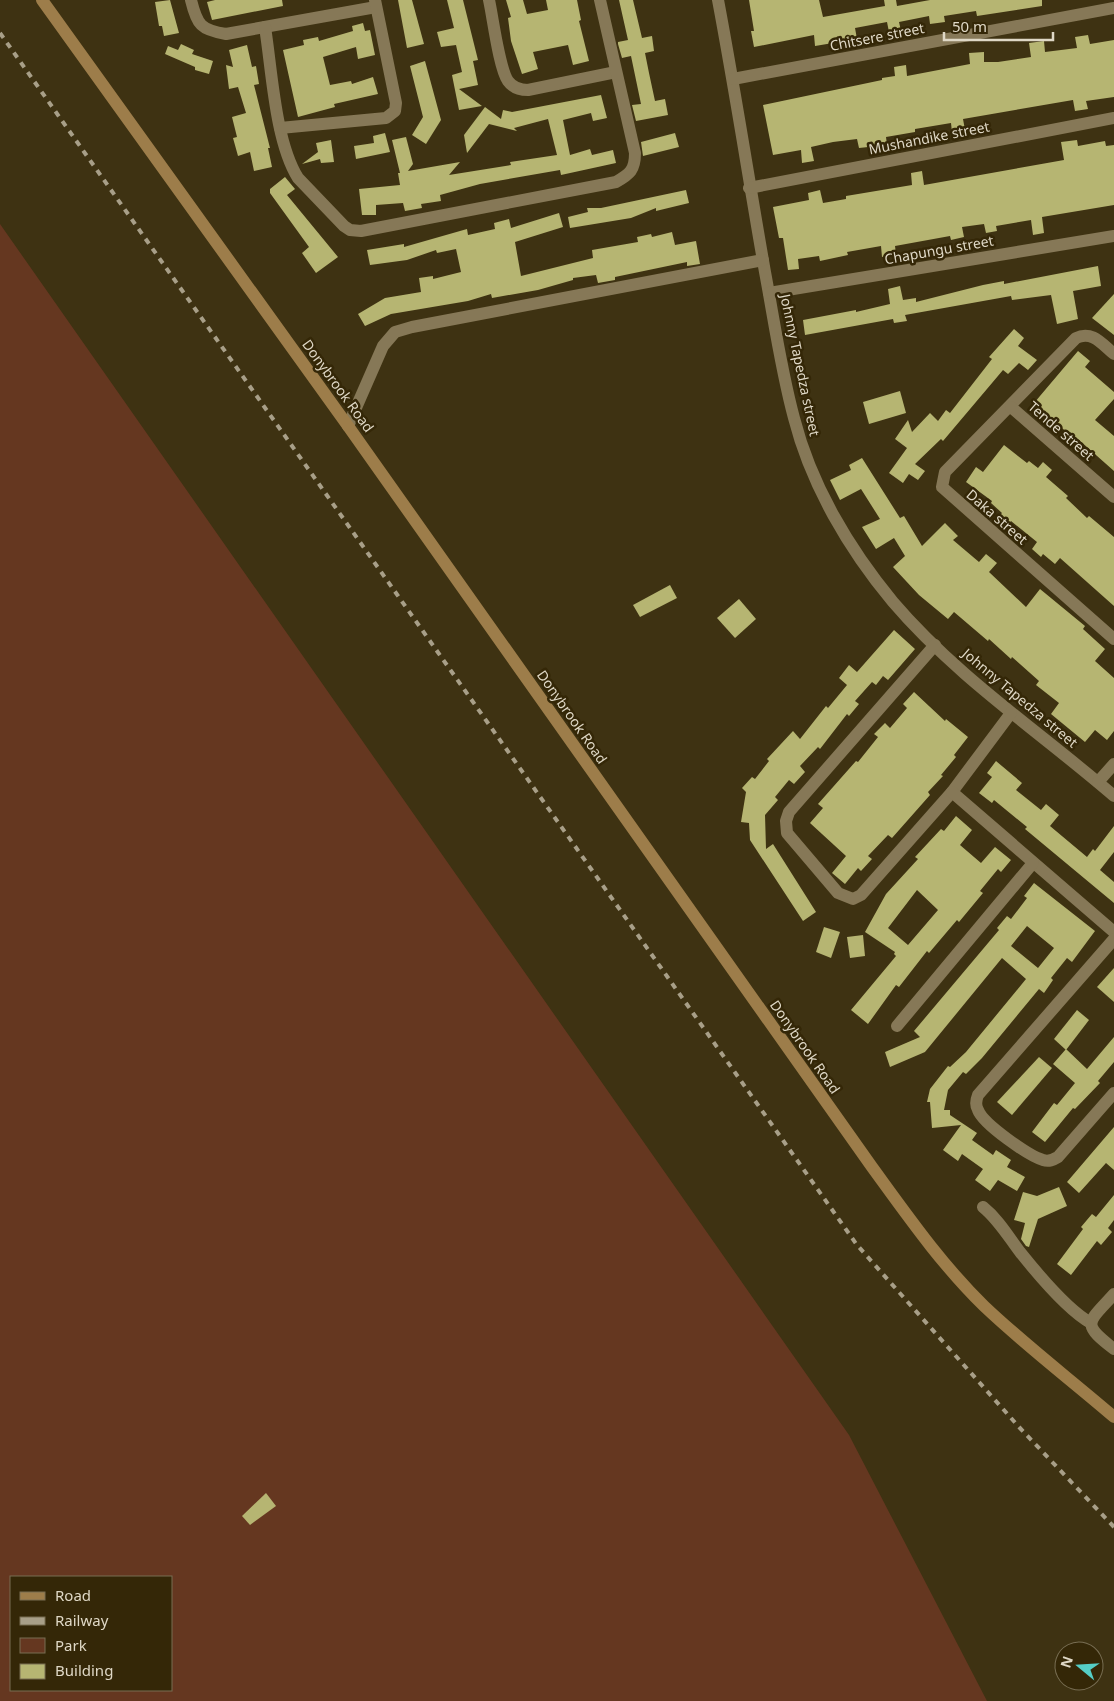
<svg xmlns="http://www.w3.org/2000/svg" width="1114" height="1701" font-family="'Noto Sans',sans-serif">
<rect width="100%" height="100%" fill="#3e3212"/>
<path fill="#653720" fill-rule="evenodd" d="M0 224 849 1435 987 1701H0ZM11 1577H171V1690H11Z"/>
<g fill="#b6b572" fill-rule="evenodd">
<polygon points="170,0 179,33 164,36 162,26 159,26 155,2"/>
<polygon points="215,0 282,0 283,6 212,20 207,2"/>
<polygon points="398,0 412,0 424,44 407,48"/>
<polygon points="447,0 463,0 478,60 473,61 478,85 459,89 482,106 459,110 452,75 462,72 456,45 441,47 437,32 454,28"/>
<polygon points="506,0 523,0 527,14 548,10 546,0 577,0 581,20 579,21 589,61 573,65 568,45 533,52 538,69 522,74 511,41 508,18 511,17"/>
<polygon points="619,0 633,0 642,38 652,36 654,51 645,53 649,73 655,101 665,99 668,115 636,121 632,105 641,104 631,56 622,58 618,44 618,42 628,40"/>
<polygon points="749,0 819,0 823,17 885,6 884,0 896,0 897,6 930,0 1042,0 1042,6 977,16 976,11 944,16 945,22 930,24 929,16 899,22 901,31 889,32 887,22 855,28 857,39 815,46 814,35 754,47 751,31 754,31"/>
<polygon points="363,23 365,31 370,30 375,55 358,59 356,47 323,57 330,85 351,81 352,84 373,77 378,94 334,104 335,107 298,117 283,50 304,45 303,40 318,37 319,41 353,31 352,26"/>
<polygon points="1088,35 1090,44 1114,40 1114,97 1086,101 1088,109 1075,111 1073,100 963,119 965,130 952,132 951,123 915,129 915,132 886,137 887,145 859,148 857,139 833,142 811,147 814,161 802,163 801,150 773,155 763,105 882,80 882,78 895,76 894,67 906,65 907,76 970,64 969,53 984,52 984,62 998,62 1031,57 1029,43 1044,41 1045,52 1077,48 1075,37"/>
<polygon points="181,44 194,50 192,54 213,61 209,74 195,70 195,67 165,54 168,46 178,50"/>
<polygon points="247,45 252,67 256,66 259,84 254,85 270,148 268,148 272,167 254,171 250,152 238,156 233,138 237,137 232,117 246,113 238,87 229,89 226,65 233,67 229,50"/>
<polygon points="425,61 441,120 426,144 412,135 423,117 410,66"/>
<polygon points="601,95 607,118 593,121 591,113 563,120 570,155 590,149 592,155 613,150 616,163 561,175 560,170 480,184 440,195 441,201 421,204 422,208 405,211 403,203 376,205 376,215 362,215 359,189 400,185 398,173 400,173 392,140 406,137 413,164 408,171 460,162 449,175 511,165 510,162 557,155 548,119 514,128 517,131 489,124 467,153 464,135 485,107 501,119 503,110 512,112"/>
<polygon points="385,133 390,152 356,159 354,146 374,143 373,136"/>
<polygon points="675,133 679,147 643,156 641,142"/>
<polygon points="331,140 334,162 321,163 320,159 302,164 318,152 316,143"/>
<polygon points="1077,140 1078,146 1105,141 1106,146 1114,145 1114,205 1042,217 1044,233 1033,235 1031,220 996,226 997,231 986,233 984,224 962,227 964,237 951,240 950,236 895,246 896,254 882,257 881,246 847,252 848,255 820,261 819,256 798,259 799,269 788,270 783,238 779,238 773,207 809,200 808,193 820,190 823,203 846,199 846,196 912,185 911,173 922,171 924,185 1064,160 1061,142"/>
<polygon points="285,177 295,189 287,195 338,257 316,273 302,253 309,247 270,193 270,189"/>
<polygon points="686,190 689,203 656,211 656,208 631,218 570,228 568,217 588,212 587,208 601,208"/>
<polygon points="559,213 563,227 515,242 521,276 593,258 592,250 638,242 637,237 651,234 652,237 672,232 675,245 696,241 700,264 687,266 687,262 615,277 615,280 598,283 596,275 573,278 573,280 538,290 492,298 491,294 468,301 391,314 365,326 358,314 385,298 421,292 419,278 433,276 433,279 461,272 456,249 437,253 436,250 407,260 370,265 367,250 404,244 404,247 467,229 468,235 495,229 494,223 509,219 511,228"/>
<polygon points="1098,266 1101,286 1073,291 1078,319 1057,324 1051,295 1012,300 1011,296 905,315 907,321 894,323 893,319 805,335 803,320 856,310 856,312 890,304 888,289 900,286 903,300 916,298 916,302 983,285 1004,281 1004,284"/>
<polygon points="1114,294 1114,335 1092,318"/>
<polygon points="1014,329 1024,338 1018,346 1037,360 1028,370 1019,363 1008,374 1003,370 943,441 941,439 915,464 925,471 918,480 909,474 903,483 889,473 907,448 895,439 908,420 912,432 930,413 938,421 946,410 950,413 992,359 989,357"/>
<polygon points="1078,351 1090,361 1085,367 1114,392 1114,399 1095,420 1114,436 1114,471 1070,432 1069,434 1045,414 1041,419 1029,409"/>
<polygon points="900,391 906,413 869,424 863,402"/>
<polygon points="1004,445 1027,463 1029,461 1038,468 1043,462 1052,470 1046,477 1068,496 1066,498 1087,518 1089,516 1114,537 1114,606 1060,558 1055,564 1043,554 1041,557 1032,549 1037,542 1011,521 1003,530 994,522 1002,513 991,503 992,501 966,482 976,467 983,472"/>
<polygon points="862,458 900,518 904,516 922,546 945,523 958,536 953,540 979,562 986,554 997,563 989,572 1026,607 1040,589 1085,626 1083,629 1105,649 1095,661 1114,678 1114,731 1107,740 1095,730 1085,742 1051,714 1059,703 1036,685 1039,681 1012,657 1011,659 989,639 988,641 954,612 948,619 919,595 893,567 905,556 894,538 876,549 862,527 880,519 861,489 840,500 830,480 851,470 849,465"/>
<polygon points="670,585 677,598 640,617 633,605"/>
<polygon points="739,599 756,619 735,638 717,618"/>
<polygon points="894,630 915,649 888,680 883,676 876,685 872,682 855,701 859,704 849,716 847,714 820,749 818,747 800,766 805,772 794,784 789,780 775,797 778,800 765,815 766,849 773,844 816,912 803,921 750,840 749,823 741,822 746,792 742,788 752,777 755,779 769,761 767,759 793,731 800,739 826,706 828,708 847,685 839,678 849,665 857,672"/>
<polygon points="914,692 945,721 946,719 968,737 954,755 956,757 941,775 943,776 928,792 930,795 892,838 888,835 868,856 872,859 861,871 858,868 845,884 832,873 846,856 810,823 823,808 818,804 856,761 858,762 878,737 874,734 885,723 890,728 907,708 903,704"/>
<polygon points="996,761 1022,783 1016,790 1041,810 1046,804 1059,815 1050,826 1087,857 1093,849 1095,851 1114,826 1114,852 1100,870 1114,882 1114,903 1025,829 1027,827 994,800 992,803 979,793 992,777 987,773"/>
<path d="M956 816 972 830 960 845 981 863 995 847 1011 860 1001 872 998 869 980 891 983 893 959 922 957 920 929 953 927 951 899 987 896 985 868 1024 851 1010 896 956 894 954 895 952 865 932 886 894 918 859 915 857 941 829 944 831ZM917 890 938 910 908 945 888 928Z"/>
<path d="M1034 883 1095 931 1072 962 1067 958 1051 978 1053 980 1044 993 1039 989 982 1058 966 1074 963 1072 948 1090 944 1110H950V1115L977 1133 972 1140 993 1155 996 1150 1011 1160 1007 1167 1025 1177 1017 1191 998 1180 990 1191 975 1180 983 1169 962 1154 958 1161 943 1150 961 1125 932 1128 930 1102H927L930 1089 948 1066 950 1067 966 1052 1026 979 1002 958 925 1052 890 1067 885 1052 920 1037 914 1031 999 930 997 928 1007 916 1011 919 1027 898 1024 896ZM1027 926 1054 948 1038 968 1011 946Z"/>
<polygon points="824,927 840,932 831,958 816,952"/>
<polygon points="863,935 865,956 850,958 847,937"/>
<polygon points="1114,968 1114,1002 1097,987"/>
<polygon points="1077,1010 1089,1020 1066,1050 1054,1039"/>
<polygon points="1114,1037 1114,1062 1098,1081 1100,1083 1075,1109 1073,1108 1045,1142 1032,1132 1054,1103 1057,1105 1075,1083 1053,1064 1066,1049 1087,1069"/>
<polygon points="1039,1057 1052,1068 1012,1115 997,1102"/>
<polygon points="1114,1127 1114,1170 1106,1163 1079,1193 1067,1182"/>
<polygon points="1059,1187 1067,1206 1038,1219 1029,1247 1026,1246 1021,1239 1025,1223 1014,1220 1023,1192 1037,1196"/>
<polygon points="1114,1195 1114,1220 1108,1228 1112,1232 1101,1245 1097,1241 1071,1275 1057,1264 1083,1229 1081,1227 1092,1214 1096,1217"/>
<polygon points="266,1493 276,1506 250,1525 242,1516"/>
</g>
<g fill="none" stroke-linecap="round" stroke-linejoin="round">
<g stroke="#867857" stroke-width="12">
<path d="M191 0C197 25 201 30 226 34L376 7"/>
<path d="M489 0C493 18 499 68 508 81 513 88 520 90 528 90L616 72"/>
<path d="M718 0C735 90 749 181 765 272 774 320 781 370 794 418 811 485 849 549 893 602 957 677 1040 732 1114 796"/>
<path d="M265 27C272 71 275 141 298 178L344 226 350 230 361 231 616 182C630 174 635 170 635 153L600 0"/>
<polyline points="733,79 1114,8"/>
<polyline points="280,128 386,118 395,111 396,103 375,0"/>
<polyline points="749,188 1114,118"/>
<polyline points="769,293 1114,236"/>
<path d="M1114 354C1102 344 1092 330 1076 338L945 472 942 487 1114 639"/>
<polyline points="1011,407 1114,497"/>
<polyline points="348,426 383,346 395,332 412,327 763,260"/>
<polyline points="935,645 789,812 786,821 787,833 838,893 853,899 861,895 952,792 1011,713"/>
<polyline points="1098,782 1114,764"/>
<polyline points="952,792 1114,932"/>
<path d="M1114 939 978 1095C976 1100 975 1105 978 1110 983 1124 1029 1156 1043 1160 1049 1162 1053 1160 1058 1157L1114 1093"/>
<polyline points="897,1026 1033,863"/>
<path d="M983 1207C998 1219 1008 1236 1020 1252 1036 1272 1069 1311 1091 1323"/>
<path d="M1114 1294C1088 1323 1080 1323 1114 1349"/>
</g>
<path stroke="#9d7d4a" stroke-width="12" d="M42 0 348 426 872 1167C907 1215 941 1264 984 1306 1025 1345 1071 1380 1114 1417"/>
<polyline stroke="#a89f88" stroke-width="4" stroke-dasharray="6 6" stroke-linecap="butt" points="0,33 857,1245 1019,1427 1114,1527"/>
</g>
<g text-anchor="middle" stroke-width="5" stroke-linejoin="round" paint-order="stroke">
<g font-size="14" fill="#dfd8c6" stroke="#342707">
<text transform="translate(877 37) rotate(-11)" y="5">Chitsere street</text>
<text transform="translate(929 138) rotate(-11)" y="5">Mushandike street</text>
<text transform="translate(939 250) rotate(-10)" y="5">Chapungu street</text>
<text transform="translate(800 365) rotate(78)" y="5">Johnny Tapedza street</text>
<text transform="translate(338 386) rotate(54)" y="5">Donybrook Road</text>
<text transform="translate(1061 431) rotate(41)" y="5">Tende street</text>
<text transform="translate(997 517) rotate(41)" y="5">Daka street</text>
<text transform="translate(1020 698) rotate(40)" y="5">Johnny Tapedza street</text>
<text transform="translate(572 717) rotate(55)" y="5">Donybrook Road</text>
<text transform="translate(805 1047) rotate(55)" y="5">Donybrook Road</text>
</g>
</g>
<rect x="10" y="1576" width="162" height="115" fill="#342707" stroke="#786e53"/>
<rect x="20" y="1592" width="25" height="8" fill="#9d7d4a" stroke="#786e53"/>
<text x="55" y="1601" font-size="15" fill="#dfd8c6">Road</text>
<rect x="20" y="1617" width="25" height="8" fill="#a89f88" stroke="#786e53"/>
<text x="55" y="1626" font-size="15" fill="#dfd8c6">Railway</text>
<rect x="20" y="1638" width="25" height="15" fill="#653720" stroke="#786e53"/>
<text x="55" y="1651" font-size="15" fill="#dfd8c6">Park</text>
<rect x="20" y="1664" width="25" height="15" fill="#b6b572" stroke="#786e53"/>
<text x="55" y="1676" font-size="15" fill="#dfd8c6">Building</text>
<g transform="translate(1079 1666) rotate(288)"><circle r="24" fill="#342707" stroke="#786e53"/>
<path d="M0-4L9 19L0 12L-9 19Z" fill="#55cec6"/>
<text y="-8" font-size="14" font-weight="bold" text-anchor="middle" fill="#dfd8c6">N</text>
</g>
<path d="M944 32v8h109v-8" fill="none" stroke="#dfd8c6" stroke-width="2.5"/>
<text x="952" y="32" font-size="15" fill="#dfd8c6" stroke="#342707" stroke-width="4" paint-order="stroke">50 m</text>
</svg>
